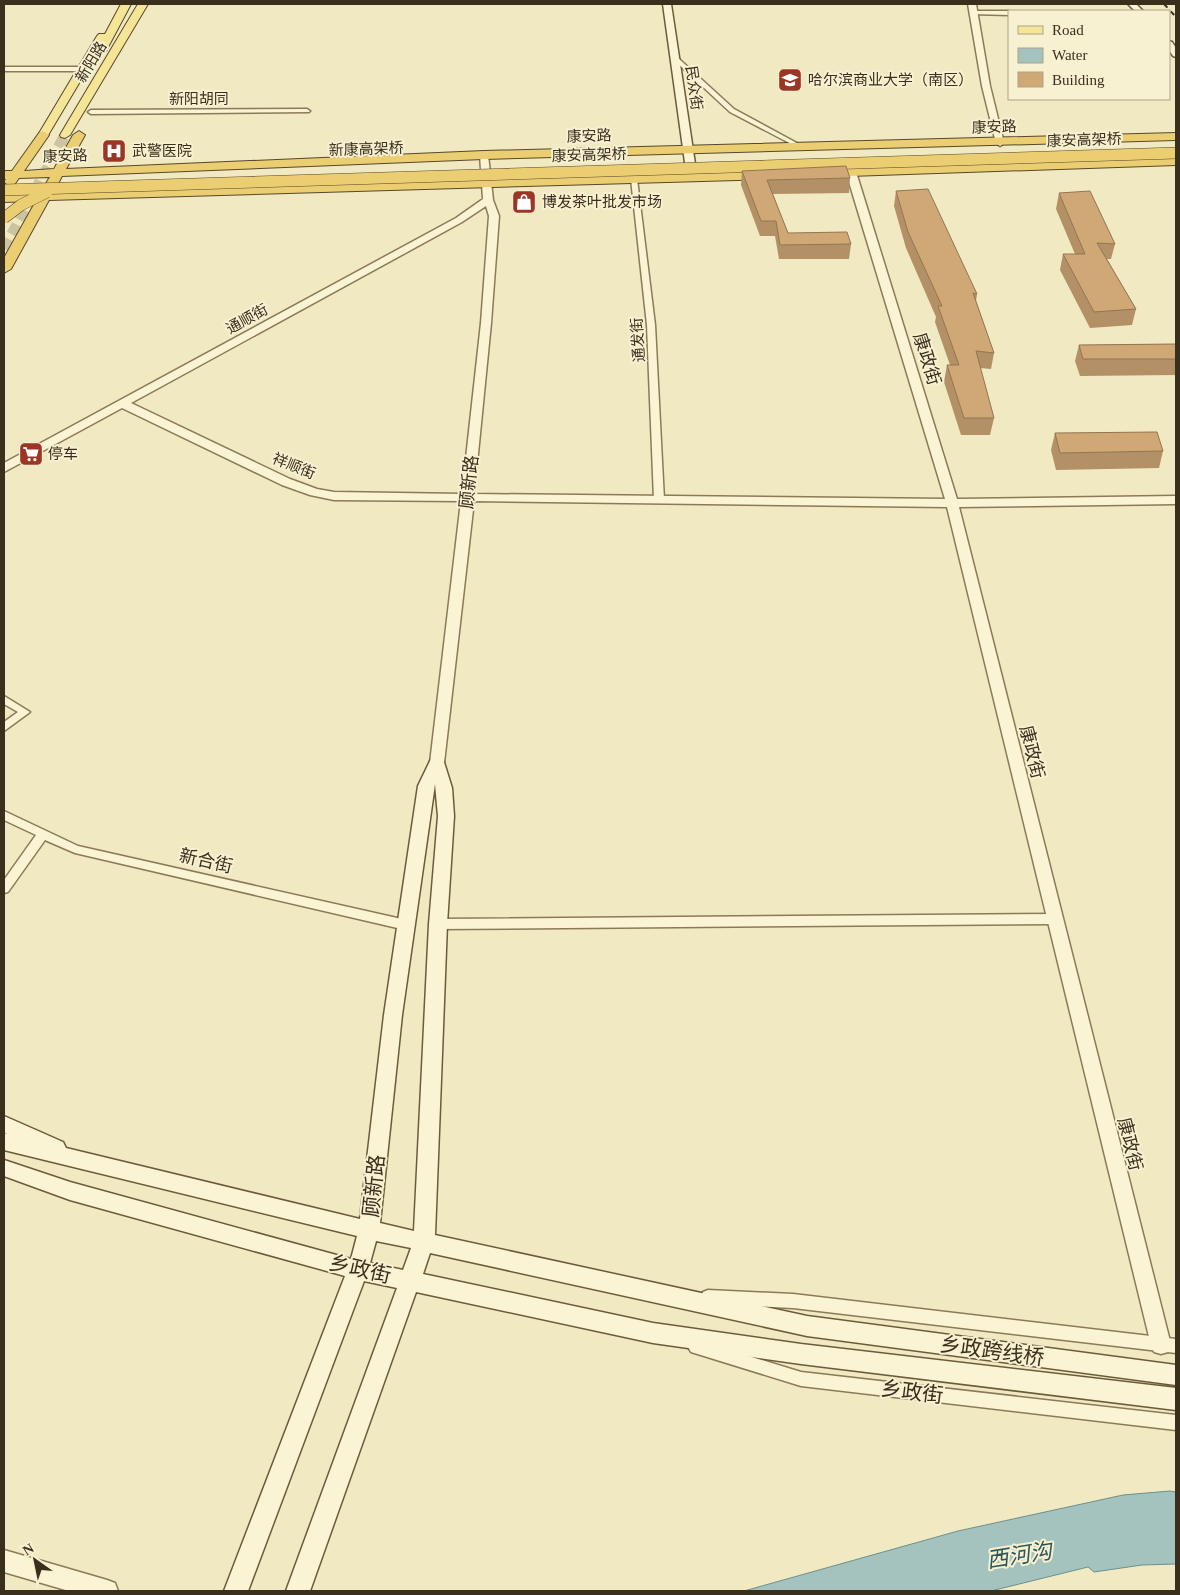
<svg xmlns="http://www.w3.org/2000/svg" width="1180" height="1595" font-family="'Times New Roman','Noto Sans SC',serif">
<rect width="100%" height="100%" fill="#f0e9c1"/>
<polygon fill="#a4c2be" stroke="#6a918d" points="1170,1491 1176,1492 1176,1564 1142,1565 1094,1572 1088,1567 991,1591 744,1591 958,1531 1123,1495"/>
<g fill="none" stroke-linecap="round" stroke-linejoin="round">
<polyline stroke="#ccc4a0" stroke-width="11" stroke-dasharray="11 5.5" stroke-linecap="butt" points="4,249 65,135"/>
<defs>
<g id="minor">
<polygon points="973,11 1009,11 1009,15 971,14"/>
<polygon points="674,58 678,58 734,109 806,148 801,149 730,112 674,60"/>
<polygon points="4,67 82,67 85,69 82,71 4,71"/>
<polygon points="307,109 310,111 309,112 91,114 88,112 91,110"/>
<polygon points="634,177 637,179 655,325 664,500 659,503 654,500 647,325 631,179"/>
<polygon points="4,696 30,712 4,731 4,722 18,712 4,704"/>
<polygon points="4,811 78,846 406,920 410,922 412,925 410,928 406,930 75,853 45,840 8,892 4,893 4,880 36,835 4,820"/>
<polygon points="1054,914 1058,916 1060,919 1058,922 1054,924 438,929 434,927 432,924 434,921 438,919"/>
<polygon points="708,1290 793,1294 1176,1339 1176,1353 793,1308 708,1304 703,1302 701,1297 703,1292"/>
<polygon points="696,1340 801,1372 1176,1415 1176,1430 801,1386 691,1352 688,1347 691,1342"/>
</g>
<g id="tertiary">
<polygon points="968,4 976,4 990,86 1004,143 1000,146 996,143 982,86"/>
<path d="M484 152 488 155 493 200 499 216 491 323 474 494 945 499 846 172 851 169 856 172 957 499 1176 496V504L959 507 1171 1345 1168 1352 1161 1354 1154 1352 1151 1345 947 507 474 501 444 763 442 767H432L430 763 461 501 334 500 310 495 282 485 122 408 4 472V463L456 218 483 199 480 155ZM486 206 489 216 481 323 462 494 334 492 317 489 290 479 131 403 462 222Z"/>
<polygon points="4,1550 107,1580 115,1583 118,1591 69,1591 4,1572"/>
</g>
<g id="secondary">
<polygon points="663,4 671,4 697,177 692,180 687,177"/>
<polygon points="1128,4 1136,4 1143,11 1135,11"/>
<polygon points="1169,41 1172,42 1176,48 1176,57 1173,56 1169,50"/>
<path d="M437 758 443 759 452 788 454 816 447 924 435 1235 807 1316 1176 1365V1385L807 1336 430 1253 423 1274 653 1323 801 1344 1176 1388V1410L801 1364 653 1343 416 1292 310 1591H286L397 1288 364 1281 248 1591H224L345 1276 70 1200 4 1176V1160L70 1182 351 1259 357 1236 4 1150V1134H7L4 1133V1116L63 1142 66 1148 360 1219 384 1015 418 786 431 759ZM435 784 438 816 429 924 414 1231 380 1223 402 1015ZM376 1241 411 1248 403 1270 370 1263Z"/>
</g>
<g id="primary">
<polygon points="121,4 131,4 106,51 101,54 97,53 47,137 39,137 38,135 97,36 99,34 105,34"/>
<polygon points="138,4 148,4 70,135 65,138 61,137 60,135"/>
</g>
<g id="trunk">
<polygon points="43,131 49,135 24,171 54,169 73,135 79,131 85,135 66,169 484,151 1176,133 1176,140 484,159 62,176 53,193 769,171 775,175 769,179 49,200 11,269 4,273 4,258 36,201 4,202 4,194 40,193 50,177 19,178 14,185 10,186 4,182 6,179 4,179 4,171 12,171 39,133"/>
<polygon points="1176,157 1176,165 820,177 814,173 820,169"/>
</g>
</defs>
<use href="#minor" stroke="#8b7a58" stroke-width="3"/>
<use href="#tertiary" stroke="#8b7a58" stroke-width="3"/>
<use href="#secondary" stroke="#6c5b3b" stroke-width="3"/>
<use href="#primary" stroke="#58472c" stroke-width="2"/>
<use href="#trunk" stroke="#58472c" stroke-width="2"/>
<use href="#minor" fill="#faf4d5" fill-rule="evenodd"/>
<use href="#tertiary" fill="#faf4d5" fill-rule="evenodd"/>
<use href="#secondary" fill="#faf4d5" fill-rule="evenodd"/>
<use href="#primary" fill="#f5e597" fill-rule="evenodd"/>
<use href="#trunk" fill="#ecce72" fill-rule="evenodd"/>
<polyline stroke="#3a2f1d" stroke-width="2" stroke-dasharray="5 5" stroke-linecap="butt" points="1164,4 1176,17"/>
<defs>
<g id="trunk-bridge">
<polyline points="4,190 1176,153"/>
<polyline points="4,218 21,205 47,192"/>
</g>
</defs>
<use href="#trunk-bridge" stroke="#58472c" stroke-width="12" stroke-linecap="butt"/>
<use href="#trunk-bridge" stroke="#ecce72" stroke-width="11"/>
</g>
<g fill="#b39065">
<polygon points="742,171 850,178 849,193 773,194 788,233 851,244 849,259 779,259 775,236 760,236 741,185"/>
<polygon points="896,191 977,294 976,301 994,353 991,369 980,368 994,418 990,435 961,435 944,382 947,365 950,365 935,322 936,317 906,248 894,206"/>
<polygon points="1059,193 1115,244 1111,259 1107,259 1136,309 1132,325 1090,328 1060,270 1063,254 1075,254 1056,209"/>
<polygon points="1176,344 1176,375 1080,376 1075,361 1079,345"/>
<polygon points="1055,433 1163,451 1159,468 1056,470 1051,450"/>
</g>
<g fill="#d0a875" stroke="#927652">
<polygon points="846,166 850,178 767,180 788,233 847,232 851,244 780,245 776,221 761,221 742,171"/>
<polygon points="928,189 977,294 973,293 994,353 976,351 994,418 964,418 947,365 959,365 938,306 942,306 908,232 896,191"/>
<polygon points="1090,191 1115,244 1097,243 1136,309 1094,312 1063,254 1085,254 1059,193"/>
<polygon points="1176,344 1176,359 1083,359 1079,345"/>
<polygon points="1157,432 1163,451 1060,453 1055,433"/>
</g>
<defs>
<symbol id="university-square" viewBox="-11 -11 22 22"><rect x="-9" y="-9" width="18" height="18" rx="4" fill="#9d3525" stroke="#f7f1d1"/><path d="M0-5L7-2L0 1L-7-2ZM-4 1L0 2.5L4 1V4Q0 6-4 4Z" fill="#fff"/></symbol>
<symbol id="hospital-square" viewBox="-11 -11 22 22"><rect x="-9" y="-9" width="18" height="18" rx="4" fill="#9d3525" stroke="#f7f1d1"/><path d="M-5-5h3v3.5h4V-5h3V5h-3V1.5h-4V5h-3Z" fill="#fff"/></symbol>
<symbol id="shop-square" viewBox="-11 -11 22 22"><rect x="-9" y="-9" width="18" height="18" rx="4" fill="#9d3525" stroke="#f7f1d1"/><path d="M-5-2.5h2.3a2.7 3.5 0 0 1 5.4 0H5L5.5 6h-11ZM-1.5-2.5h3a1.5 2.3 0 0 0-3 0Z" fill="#fff"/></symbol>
<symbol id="supermarket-square" viewBox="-11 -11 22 22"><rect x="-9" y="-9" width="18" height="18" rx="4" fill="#9d3525" stroke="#f7f1d1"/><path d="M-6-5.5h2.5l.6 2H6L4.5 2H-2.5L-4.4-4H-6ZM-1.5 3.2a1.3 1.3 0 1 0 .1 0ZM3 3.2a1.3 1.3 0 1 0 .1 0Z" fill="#fff"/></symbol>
</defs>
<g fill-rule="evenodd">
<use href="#university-square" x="776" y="66" width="28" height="28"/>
<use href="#hospital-square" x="100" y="137" width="28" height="28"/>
<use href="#shop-square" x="510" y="188" width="28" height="28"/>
<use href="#supermarket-square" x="17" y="440" width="28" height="28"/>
</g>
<g text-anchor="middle" stroke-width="4" stroke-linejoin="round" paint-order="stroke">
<g font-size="15" fill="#3a2f1d" stroke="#f7f1d1">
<text transform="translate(91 62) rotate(-59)" y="5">新阳路</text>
<text transform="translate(694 88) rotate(82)" y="5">民众街</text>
<text x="199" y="104">新阳胡同</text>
<text transform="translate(994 127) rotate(-2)" y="5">康安路</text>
<text transform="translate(589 136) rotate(-2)" y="5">康安路</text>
<text transform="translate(1084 140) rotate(-2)" y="5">康安高架桥</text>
<text transform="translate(366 149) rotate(-2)" y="5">新康高架桥</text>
<text transform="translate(589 155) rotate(-2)" y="5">康安高架桥</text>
<text transform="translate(65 156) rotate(-2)" y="5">康安路</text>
<text transform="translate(247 319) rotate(-29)" y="5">通顺街</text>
<text transform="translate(638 340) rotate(-94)" y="5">通发街</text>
<text transform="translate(294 466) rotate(22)" y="5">祥顺街</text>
</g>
<g font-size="15" fill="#3a2f1d" stroke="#f7f1d1" text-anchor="start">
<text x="808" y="85">哈尔滨商业大学（南区）</text>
<text x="132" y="156">武警医院</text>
<text x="542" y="207">博发茶叶批发市场</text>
<text x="48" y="459">停车</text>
</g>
<g font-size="18" fill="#3a2f1d" stroke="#f7f1d1">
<text transform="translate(927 359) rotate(73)" y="6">康政街</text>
<text transform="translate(469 482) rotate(-84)" y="6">顾新路</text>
<text transform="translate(1032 752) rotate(76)" y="6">康政街</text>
<text transform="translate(206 861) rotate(13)" y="6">新合街</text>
<text transform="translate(1130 1144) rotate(76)" y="6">康政街</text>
</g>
<g font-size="21" fill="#3a2f1d" stroke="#f7f1d1">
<text transform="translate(374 1186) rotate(-84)" y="7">顾新路</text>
<text transform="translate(360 1269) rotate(13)" y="7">乡政街</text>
<text transform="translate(992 1351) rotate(8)" y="7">乡政跨线桥</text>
<text transform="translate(912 1392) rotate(7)" y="7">乡政街</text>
</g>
<g font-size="22" font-style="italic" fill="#2b575a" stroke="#f7f1d1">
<text transform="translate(1019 1555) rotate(-9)" y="8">西河沟</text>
</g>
</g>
<rect width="1180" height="1595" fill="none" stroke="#3a2f1d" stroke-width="10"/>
<rect x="1008" y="10" width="162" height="90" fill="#f7f1d1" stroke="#aba389"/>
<rect x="1018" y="26" width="25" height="8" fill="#f5e597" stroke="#aba389"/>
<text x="1052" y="35" font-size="15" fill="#3a2f1d">Road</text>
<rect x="1018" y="48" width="25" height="15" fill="#a4c2be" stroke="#aba389"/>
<text x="1052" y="60" font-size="15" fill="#3a2f1d">Water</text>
<rect x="1018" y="72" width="25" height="15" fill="#d0a875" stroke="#aba389"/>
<text x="1052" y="85" font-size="15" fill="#3a2f1d">Building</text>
<g transform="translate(35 1560) rotate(327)" stroke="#f7f1d1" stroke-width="4" paint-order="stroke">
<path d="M0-4L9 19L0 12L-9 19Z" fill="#3a2f1d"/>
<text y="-8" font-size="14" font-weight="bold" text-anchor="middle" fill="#3a2f1d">N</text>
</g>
</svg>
